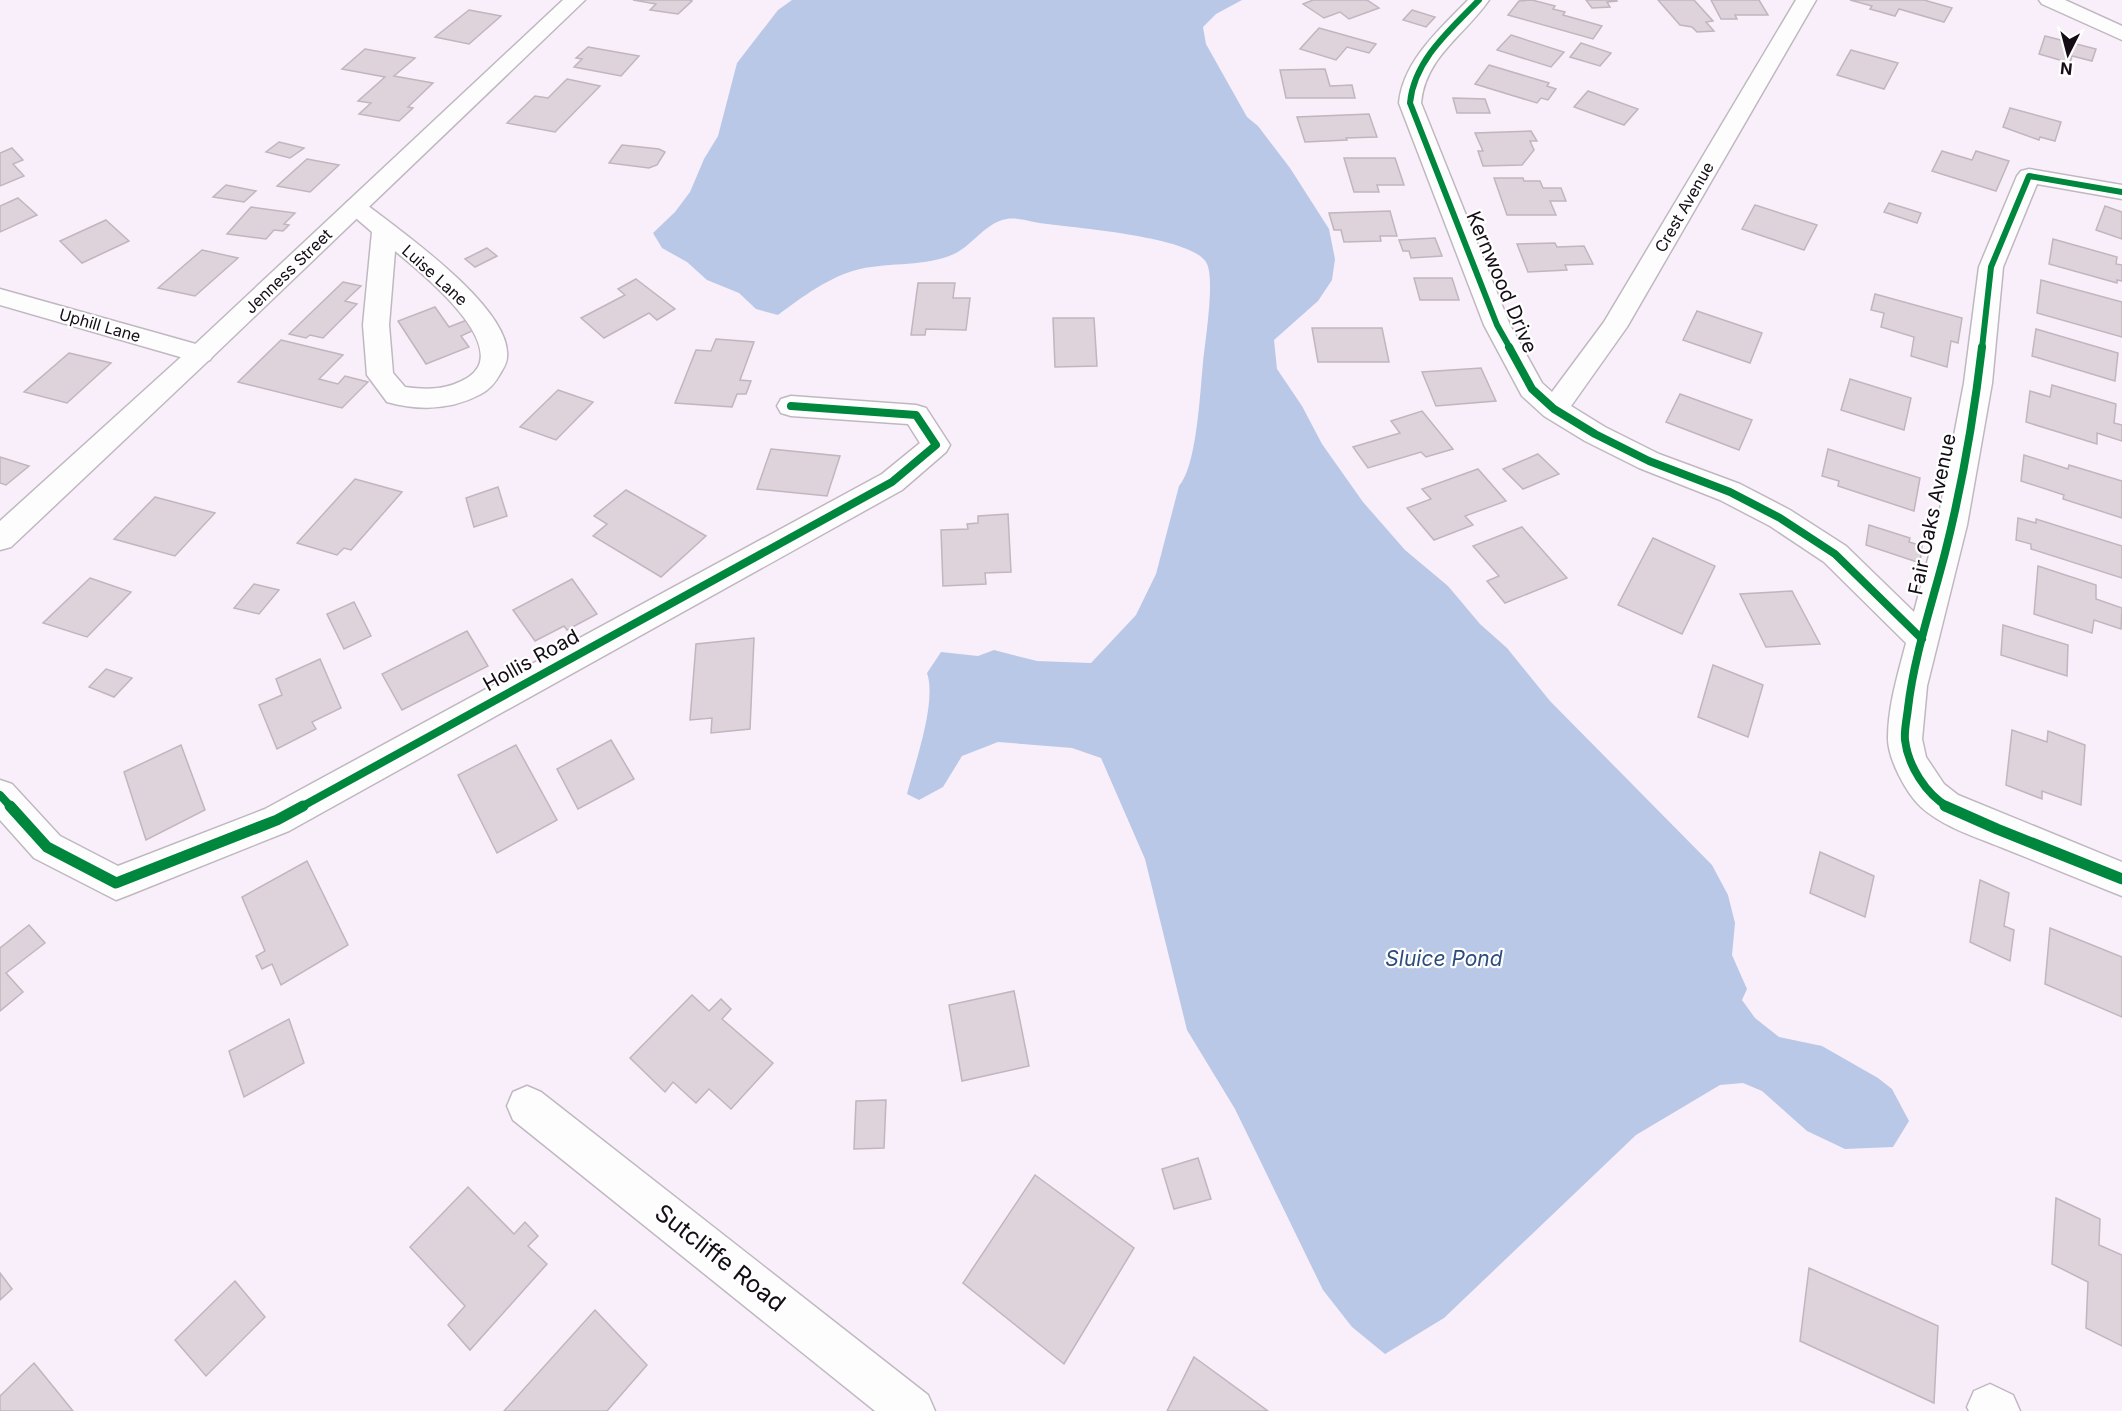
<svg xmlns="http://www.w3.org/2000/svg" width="2122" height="1411" font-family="Inter,sans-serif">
<rect width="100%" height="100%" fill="#f8effa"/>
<path fill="#bac8e7" d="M792 0H1242L1216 14 1203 27 1206 44 1247 117 1258 126 1290 168 1329 229 1335 259 1332 280 1318 301 1274 340 1277 369 1302 406 1322 444 1363 502 1405 550 1448 586 1480 624 1507 648 1550 701 1712 865 1728 895 1735 923 1732 955 1747 989 1742 1000 1755 1018 1779 1037 1822 1046 1878 1078 1892 1089 1909 1121 1893 1147 1845 1149 1807 1131 1762 1091 1743 1083 1720 1085 1636 1135 1444 1318 1385 1354 1352 1327 1323 1290 1235 1109 1187 1030 1145 859 1101 758 1072 748 998 742 962 756 943 787 919 800 907 794C915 763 937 702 927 673L941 652 978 656 994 650 1037 661 1091 663 1136 615 1156 574 1179 486C1197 466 1200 392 1203 363 1205 342 1215 281 1207 264 1196 237 1076 228 1047 224 1034 223 1020 217 1007 219 986 222 973 245 954 254 926 267 891 262 860 269 830 276 802 297 778 315L756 309 739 293 707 280 687 262 662 248 653 233 675 212 690 192 704 159 718 136 737 63 778 10Z"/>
<g fill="#ded3da" stroke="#c1b6be" stroke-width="1.5">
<polygon points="633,0 689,0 692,1 678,14 650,10 656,4"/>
<polygon points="1313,0 1367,0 1379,8 1349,19 1340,12 1324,18 1303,4"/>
<polygon points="1532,0 1555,6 1553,9 1565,12 1563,15 1602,26 1593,39 1508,15 1519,1"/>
<polygon points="1586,0 1617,0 1617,1 1607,2 1610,7 1592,8"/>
<polygon points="1658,0 1694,0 1713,21 1706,22 1714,31 1697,32 1692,27 1680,25"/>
<polygon points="1711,0 1759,0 1768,15 1735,15 1737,19 1721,19"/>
<polygon points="1850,0 1924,0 1952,8 1944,22 1899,9 1895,16 1870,9 1872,6"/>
<polygon points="469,10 501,16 469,44 435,37"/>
<polygon points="1412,10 1435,17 1426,27 1403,20"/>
<polygon points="1319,28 1376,44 1369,53 1347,47 1336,60 1300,49"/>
<polygon points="1511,35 1564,52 1551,67 1497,50"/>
<polygon points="2045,36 2096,49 2092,61 2072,56 2070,63 2039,54"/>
<polygon points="1581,43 1611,53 1600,66 1570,57"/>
<polygon points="588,47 639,56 621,76 574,67 582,59 576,58"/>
<polygon points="365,49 415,58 394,76 433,83 408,107 413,108 399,121 359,114 371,103 358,101 385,77 342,69"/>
<polygon points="1851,50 1898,63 1884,89 1837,75"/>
<polygon points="1489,65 1549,83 1547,86 1556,89 1548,100 1541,98 1537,103 1475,84"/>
<polygon points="1325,69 1330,86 1352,85 1355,98 1286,98 1280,70"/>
<polygon points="567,79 600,86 555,132 507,123 535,96 548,98"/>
<polygon points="1588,91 1638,109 1624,125 1574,107"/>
<polygon points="1453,98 1485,99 1490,113 1457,113"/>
<polygon points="2010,108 2061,122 2055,141 2040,137 2039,140 2003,127"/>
<polygon points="1369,114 1377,137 1346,138 1347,140 1305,142 1297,117"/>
<polygon points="1531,131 1537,141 1530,141 1534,150 1522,165 1483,166 1478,151 1483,151 1475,133"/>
<polygon points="279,142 304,148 290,158 266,152"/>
<polygon points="622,145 659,149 665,152 657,165 649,168 609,163"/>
<polygon points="12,148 23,160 13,164 24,176 0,186 0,153"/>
<polygon points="1942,151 1972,160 1976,151 2009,161 1996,191 1932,171"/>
<polygon points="1344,158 1395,158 1404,185 1377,185 1379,192 1354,192"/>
<polygon points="307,159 339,165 310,192 277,186"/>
<polygon points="1494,178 1523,178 1524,181 1540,181 1543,188 1561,188 1566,201 1550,201 1556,215 1507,215"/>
<polygon points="226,185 256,191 244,202 213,197"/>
<polygon points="18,198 37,215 0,232 0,206"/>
<polygon points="1889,203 1921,213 1917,223 1884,212"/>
<polygon points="1755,205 1817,225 1804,250 1742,229"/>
<polygon points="2105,206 2122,212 2122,239 2096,230"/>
<polygon points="251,207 295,213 284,224 289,225 283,231 274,230 266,239 227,234"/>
<polygon points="1390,211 1397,236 1380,236 1381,241 1344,242 1341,230 1334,230 1329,213"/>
<polygon points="106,220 129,241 82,263 60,241"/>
<polygon points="1435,238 1442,256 1411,258 1409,251 1403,251 1399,240"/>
<polygon points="2053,239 2117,257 2116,264 2122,265 2122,281 2117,280 2117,283 2049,264"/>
<polygon points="1555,243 1557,247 1584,246 1593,264 1565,265 1567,270 1528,272 1517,244"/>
<polygon points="487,248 497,256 475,267 465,259"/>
<polygon points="202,250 238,258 195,296 158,288"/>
<polygon points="1414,278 1452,278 1459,300 1420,300"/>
<polygon points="636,279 675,309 657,320 649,313 604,338 581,318 625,295 618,289"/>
<polygon points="2041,280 2122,302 2122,337 2037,313"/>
<polygon points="343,282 361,286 345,301 357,304 323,338 310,335 306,338 289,334"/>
<polygon points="918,283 955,283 953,298 970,298 966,330 926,329 925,335 911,335"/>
<polygon points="1875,294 1962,318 1958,343 1951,341 1947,367 1911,356 1914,337 1881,327 1884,313 1871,310"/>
<polygon points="435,307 449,327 467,320 474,330 461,336 469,347 426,364 398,321"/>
<polygon points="1697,311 1762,333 1750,363 1683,340"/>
<polygon points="1053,318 1094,318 1097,366 1055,367"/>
<polygon points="1312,328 1382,328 1389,362 1318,362"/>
<polygon points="2036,329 2118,353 2115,381 2032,356"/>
<polygon points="716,339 754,342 740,380 751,381 746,394 737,394 732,407 675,403 696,350 711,351"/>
<polygon points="281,340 343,355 319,379 338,384 345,376 368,382 342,408 238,382"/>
<polygon points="69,353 111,363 67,403 24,392"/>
<polygon points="1481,368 1496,401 1436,406 1422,372"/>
<polygon points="1850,379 1911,398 1904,430 1841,410"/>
<polygon points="2052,385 2116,404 2114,423 2122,425 2122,441 2097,433 2097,444 2026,422 2030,391 2050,397"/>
<polygon points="558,390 593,402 556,440 520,427"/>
<polygon points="1680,394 1752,420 1739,450 1666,422"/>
<polygon points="1422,411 1453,449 1426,457 1421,452 1368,468 1353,447 1400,433 1391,421"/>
<polygon points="771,449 840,456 827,496 757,489"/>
<polygon points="1828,449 1920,478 1914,511 1838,486 1839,481 1822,476"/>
<polygon points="1538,454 1559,474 1523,489 1503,469"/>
<polygon points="2024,455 2068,469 2069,465 2122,481 2122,518 2063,499 2064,495 2021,481"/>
<polygon points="0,457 29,466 6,485 0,483"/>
<polygon points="1478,469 1506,501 1465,516 1473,525 1434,540 1407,508 1431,499 1422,489"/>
<polygon points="355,479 402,492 351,550 344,548 337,555 297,543"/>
<polygon points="498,487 507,516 474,527 466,498"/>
<polygon points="626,490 706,536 661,577 593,536 607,524 594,516"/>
<polygon points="155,497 215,513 175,556 114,539"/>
<polygon points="1008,514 1011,572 985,573 986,584 943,586 941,530 968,529 967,524 978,523 978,516"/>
<polygon points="2018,518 2036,523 2036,519 2122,546 2122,578 2031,549 2031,544 2016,540"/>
<polygon points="1869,525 1910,538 1909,542 1922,546 1920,563 1866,545"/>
<polygon points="1522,527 1567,578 1505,603 1487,581 1499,576 1473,546"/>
<polygon points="1653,538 1715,566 1682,634 1618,605"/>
<polygon points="2038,566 2096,585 2096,599 2122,608 2121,629 2094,620 2092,633 2034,614"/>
<polygon points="90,578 131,592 87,637 43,623"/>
<polygon points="572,579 597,614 567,630 564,626 535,641 513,610"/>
<polygon points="254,584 279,590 259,614 234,608"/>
<polygon points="1792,591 1820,644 1766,647 1740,594"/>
<polygon points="354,602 371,636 344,649 327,614"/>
<polygon points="2003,625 2068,645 2067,676 2001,655"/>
<polygon points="467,631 488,666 402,710 382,674"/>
<polygon points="754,638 750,729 711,733 712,718 690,720 696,644"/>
<polygon points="320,659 341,708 312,722 316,729 277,749 259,705 282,695 276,679"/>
<polygon points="1713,665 1763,685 1748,737 1698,717"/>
<polygon points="106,669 132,678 114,697 89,687"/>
<polygon points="2012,730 2047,742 2048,731 2085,745 2081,805 2042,791 2042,799 2006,785"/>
<polygon points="611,740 634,779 578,809 557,769"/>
<polygon points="181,745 205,810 146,840 124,772"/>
<polygon points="516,745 557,820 497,853 458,775"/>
<polygon points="1820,852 1874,876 1865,917 1810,893"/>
<polygon points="307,861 348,945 281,985 272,964 262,969 256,956 265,951 242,897"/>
<polygon points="1980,880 2009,893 2004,926 2014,930 2010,961 1970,942"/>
<polygon points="29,925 45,943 6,973 23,992 0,1011 0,948"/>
<polygon points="2050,928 2122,957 2122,1017 2045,984"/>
<polygon points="1014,991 1029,1066 962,1081 949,1005"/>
<polygon points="692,995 709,1011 721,999 731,1009 722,1019 773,1063 731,1109 709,1089 696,1103 673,1082 665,1092 630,1058"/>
<polygon points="289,1019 304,1063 244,1097 229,1051"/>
<polygon points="886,1100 884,1148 854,1149 856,1101"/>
<polygon points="1198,1158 1211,1199 1174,1209 1162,1169"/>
<polygon points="1035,1175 1134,1248 1064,1364 963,1283"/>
<polygon points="468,1187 514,1234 525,1222 538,1236 528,1246 547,1264 470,1350 448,1325 465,1306 410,1247"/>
<polygon points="2056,1198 2100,1219 2099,1245 2122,1255 2122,1346 2086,1328 2088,1282 2052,1264"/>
<polygon points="1809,1268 1938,1326 1934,1403 1800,1341"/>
<polygon points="0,1273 12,1289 0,1300"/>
<polygon points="235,1281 265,1317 206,1376 175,1340"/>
<polygon points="595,1310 647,1365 607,1411 504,1411"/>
<polygon points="1194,1357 1268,1411 1167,1411"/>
<polygon points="34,1363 73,1411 0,1411 0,1396"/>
</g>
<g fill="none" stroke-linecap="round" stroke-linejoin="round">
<defs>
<g id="minor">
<path d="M1468 0H1489C1465 35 1425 57 1421 103L1510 325 1542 383 1552 392 1604 322 1796 0H1816L1627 327 1571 406 1605 427 1659 454 1740 484 1790 510 1846 546 1914 612 1937 525 1964 383 1979 267 2017 176 2021 171 2029 169 2122 185V199L2037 184 2003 267 1992 383 1967 525 1927 686 1922 739 1926 757 1944 784 1958 795 2122 862V896C2082 880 2043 864 2003 848 1976 837 1943 827 1921 807 1906 793 1888 759 1888 738 1888 706 1898 674 1906 643L1824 562 1770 526 1720 500 1639 468 1585 441 1544 416 1522 396 1484 325 1399 103C1403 61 1440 29 1468 0Z"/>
<polygon points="2039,0 2065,0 2122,26 2122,40 2042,4"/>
<path d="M355 200 363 202C399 230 512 308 507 357 507 363 503 369 500 374 495 383 490 389 481 394 451 410 419 411 387 402L367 375 363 325 372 232 343 207 347 202ZM395 251C417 269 517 348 467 378 447 390 428 390 405 387L393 373 389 325Z"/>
<polygon points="0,289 210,348 214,354 210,360 201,363 0,305"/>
<polygon points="791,396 916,405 926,408 950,445 946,452 902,490 289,831 129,895 116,900 34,858 0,820 0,780 12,784 60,836 118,866 265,809 882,474 920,443 908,424 791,416 781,413 777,406 781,399"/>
<polygon points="527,1086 541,1092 928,1395 935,1411 875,1411 513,1120 507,1106 513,1092"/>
<polygon points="1990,1384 2013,1395 2020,1411 1969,1411 1967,1407 1974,1391"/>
</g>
<polygon id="tertiary" points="563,0 585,0 209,360 11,547 0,550 0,521 191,348"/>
</defs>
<use href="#minor" stroke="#c0b8c1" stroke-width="3"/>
<use href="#tertiary" stroke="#c0b8c1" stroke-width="3"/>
<use href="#minor" fill="#fefdfe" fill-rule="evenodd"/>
<use href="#tertiary" fill="#fefdfe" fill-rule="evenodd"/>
<defs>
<g id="cycleway-far2">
<path d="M1479 0C1451 29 1414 60 1410 103L1497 325 1510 348"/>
<polyline points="1982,348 1991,267 2029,176 2122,192"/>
</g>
<g id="cycleway-far1">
<polyline points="1509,347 1532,389 1554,409 1595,434 1649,461 1730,492 1780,518 1835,554 1922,639"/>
<polyline points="0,795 11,807"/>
<polyline points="301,807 892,482 936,445 916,415 791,406"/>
<path d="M1948 807C1926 794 1908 766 1905 740 1904 730 1907 718 1908 708 1914 656 1932 604 1945 553 1962 486 1974 416 1982 347"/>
</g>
<g id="cycleway">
<polyline points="10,806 47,847 116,883 277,820 303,806"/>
<polyline points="1945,806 1997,829 2122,879"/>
</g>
</defs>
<use href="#cycleway-far2" stroke="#fff" stroke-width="8"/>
<use href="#cycleway-far1" stroke="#fff" stroke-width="12"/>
<use href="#cycleway" stroke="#fff" stroke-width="15"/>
<use href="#cycleway-far2" stroke="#00873e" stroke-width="6"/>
<use href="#cycleway-far1" stroke="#00873e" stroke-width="8"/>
<use href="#cycleway" stroke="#00873e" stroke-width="11"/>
</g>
<g text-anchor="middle" stroke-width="4.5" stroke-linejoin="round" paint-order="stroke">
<g font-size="16" fill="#150d16" stroke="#fff">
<text transform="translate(1684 207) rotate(-60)" y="6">Crest Avenue</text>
<text transform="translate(288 271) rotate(-44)" y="6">Jenness Street</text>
<text transform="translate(435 275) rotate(42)" y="6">Luise Lane</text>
<text transform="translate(100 325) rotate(16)" y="6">Uphill Lane</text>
</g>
<g font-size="20" fill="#150d16" stroke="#fff">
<text transform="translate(1502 282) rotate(67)" y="7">Kernwood Drive</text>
<text transform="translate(1932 514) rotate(-78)" y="7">Fair Oaks Avenue</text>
<text transform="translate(531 660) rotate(-29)" y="7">Hollis Road</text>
</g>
<g font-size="21" font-style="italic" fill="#2c4c7e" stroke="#fff">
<text x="1444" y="966">Sluice Pond</text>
</g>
<g font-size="24" fill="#150d16" stroke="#fff">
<text transform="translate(720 1258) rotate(38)" y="8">Sutcliffe Road</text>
</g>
</g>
<g transform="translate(2068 54) rotate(186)" stroke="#ffffff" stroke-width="4.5" paint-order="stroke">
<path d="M0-4.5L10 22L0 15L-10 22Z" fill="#150d16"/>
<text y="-9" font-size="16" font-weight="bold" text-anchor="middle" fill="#150d16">N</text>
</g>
</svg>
